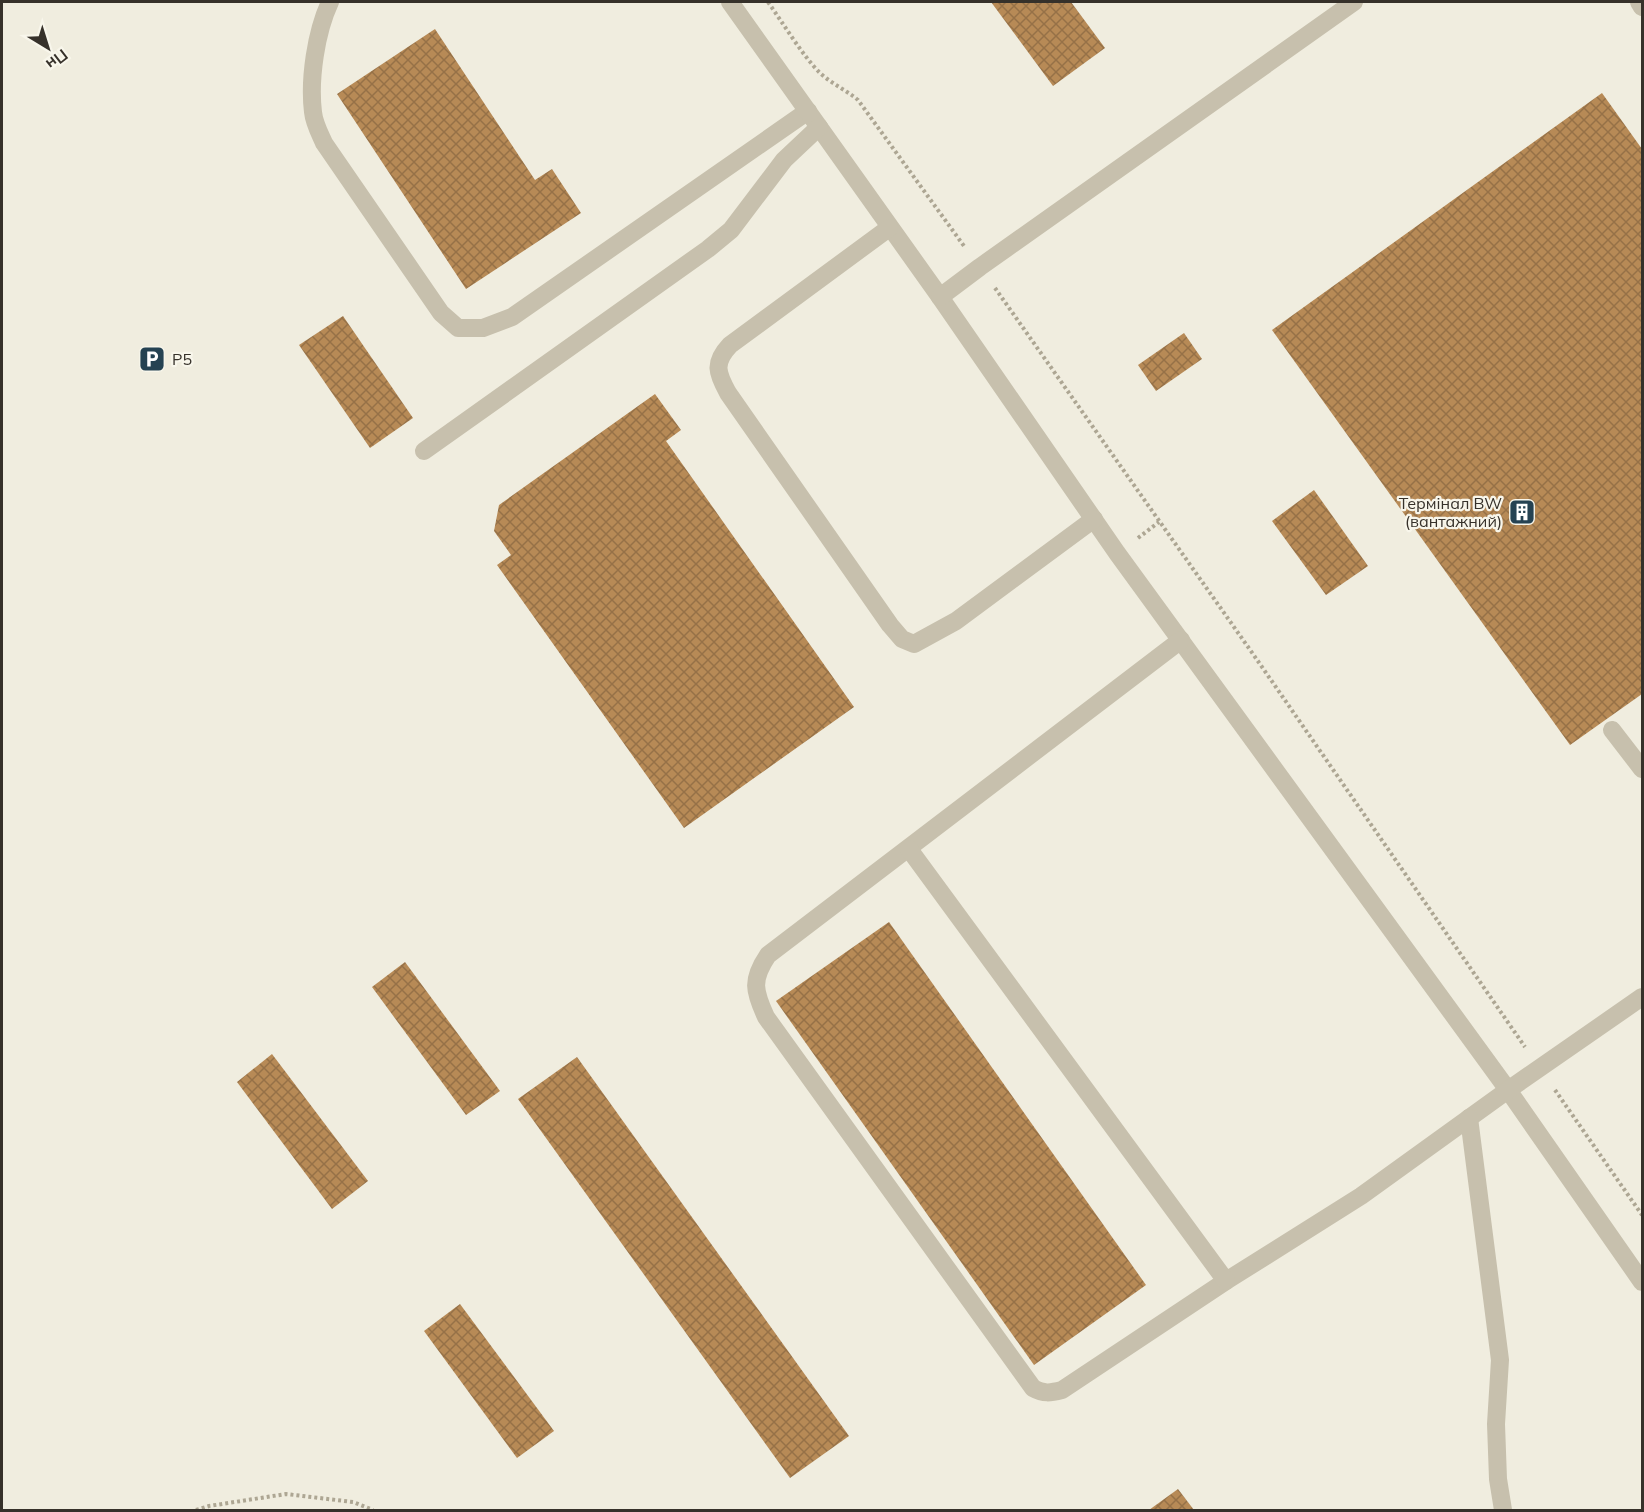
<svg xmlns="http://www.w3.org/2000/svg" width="1644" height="1512" font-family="Mulish,sans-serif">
<defs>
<pattern id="building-cross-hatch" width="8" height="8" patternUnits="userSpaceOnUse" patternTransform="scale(1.5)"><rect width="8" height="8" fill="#b78a56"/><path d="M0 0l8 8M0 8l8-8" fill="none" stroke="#967147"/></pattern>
</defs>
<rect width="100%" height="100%" fill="#f0eddf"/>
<g fill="url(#building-cross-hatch)">
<polygon points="991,2 1071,2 1105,48 1053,86"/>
<polygon points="435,29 535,180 552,169 581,213 466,289 337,94"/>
<polygon points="1602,93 1642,149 1642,694 1570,745 1272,330"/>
<polygon points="343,316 413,418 370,448 299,345"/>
<polygon points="1184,333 1202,359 1156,391 1138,365"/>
<polygon points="655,394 681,430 666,441 854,707 684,828 497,565 511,555 494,531 499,505"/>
<polygon points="1314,490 1368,566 1326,595 1272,521"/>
<polygon points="889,922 1146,1285 1034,1365 776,1001"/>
<polygon points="405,962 500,1091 466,1115 372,987"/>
<polygon points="272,1054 368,1181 332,1209 237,1082"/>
<polygon points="577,1057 849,1436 790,1478 518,1099"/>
<polygon points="460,1304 554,1431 517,1458 424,1331"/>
<polygon points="1178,1489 1194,1510 1149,1510"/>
</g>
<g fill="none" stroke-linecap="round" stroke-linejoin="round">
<g stroke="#ada693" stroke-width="4" stroke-dasharray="3 3" stroke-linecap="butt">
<path d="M768 2C783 23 802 55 820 73 832 84 846 90 858 100L964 246"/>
<polyline points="995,288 1253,654 1525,1047"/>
<polyline points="1138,538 1159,522"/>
<polyline points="1555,1090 1642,1215"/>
<polyline points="196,1510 209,1506 286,1494 353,1502 373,1510"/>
</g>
<g stroke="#c7c0ad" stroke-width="18">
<path d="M330 2C316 32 309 79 313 112 314 123 320 134 324 143L441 313 458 328H483L512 317 808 111"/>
<polyline points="730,2 940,297 1117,553 1508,1090 1642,1282"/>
<polyline points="1639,2 1642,7"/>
<path d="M889 228 730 345C713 363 717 373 728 393L890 625 902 639 914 644 956 621 1094 519"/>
<polyline points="940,297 980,267 1354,2"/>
<polyline points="424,451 708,249 731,230 784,160 819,127"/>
<path d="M1181 640 768 955C751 980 754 991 766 1017L1033 1388C1044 1394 1050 1393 1062 1390L1226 1281 1361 1196 1508 1090 1642 997"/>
<polyline points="1612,730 1642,769"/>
<polyline points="909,849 1226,1281"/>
<polyline points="1469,1118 1500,1360 1496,1424 1498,1479 1503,1510"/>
</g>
</g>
<defs>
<symbol id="parking-square" viewBox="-11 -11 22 22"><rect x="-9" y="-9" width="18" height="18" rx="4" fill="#254252" stroke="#f8f6eb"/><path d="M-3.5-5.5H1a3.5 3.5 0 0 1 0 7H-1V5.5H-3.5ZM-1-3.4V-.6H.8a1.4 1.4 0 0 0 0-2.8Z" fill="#fff"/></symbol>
<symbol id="building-square" viewBox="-11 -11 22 22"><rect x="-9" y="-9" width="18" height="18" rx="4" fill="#254252" stroke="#f8f6eb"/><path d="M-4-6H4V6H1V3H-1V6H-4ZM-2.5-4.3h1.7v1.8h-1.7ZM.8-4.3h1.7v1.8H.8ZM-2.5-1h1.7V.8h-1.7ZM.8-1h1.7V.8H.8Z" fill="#fff"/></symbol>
</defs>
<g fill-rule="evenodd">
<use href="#parking-square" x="137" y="344" width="30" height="30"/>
<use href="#building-square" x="1507" y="497" width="30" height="30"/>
</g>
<g text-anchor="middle" stroke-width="4.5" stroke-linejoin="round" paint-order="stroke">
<g font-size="16" fill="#36312a" stroke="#f8f6eb" text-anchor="start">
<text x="172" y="365">P5</text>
<text x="1502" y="509" text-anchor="end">Термінал BW<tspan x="1502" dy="18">(вантажний)</tspan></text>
</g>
</g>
<rect width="1644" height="1512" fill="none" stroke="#36312a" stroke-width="6"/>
<g transform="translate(48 48) rotate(142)" stroke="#f8f6eb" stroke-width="4.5" paint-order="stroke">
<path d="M0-4.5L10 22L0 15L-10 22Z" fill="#36312a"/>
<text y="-9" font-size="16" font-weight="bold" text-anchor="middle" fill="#36312a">Пн</text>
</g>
</svg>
